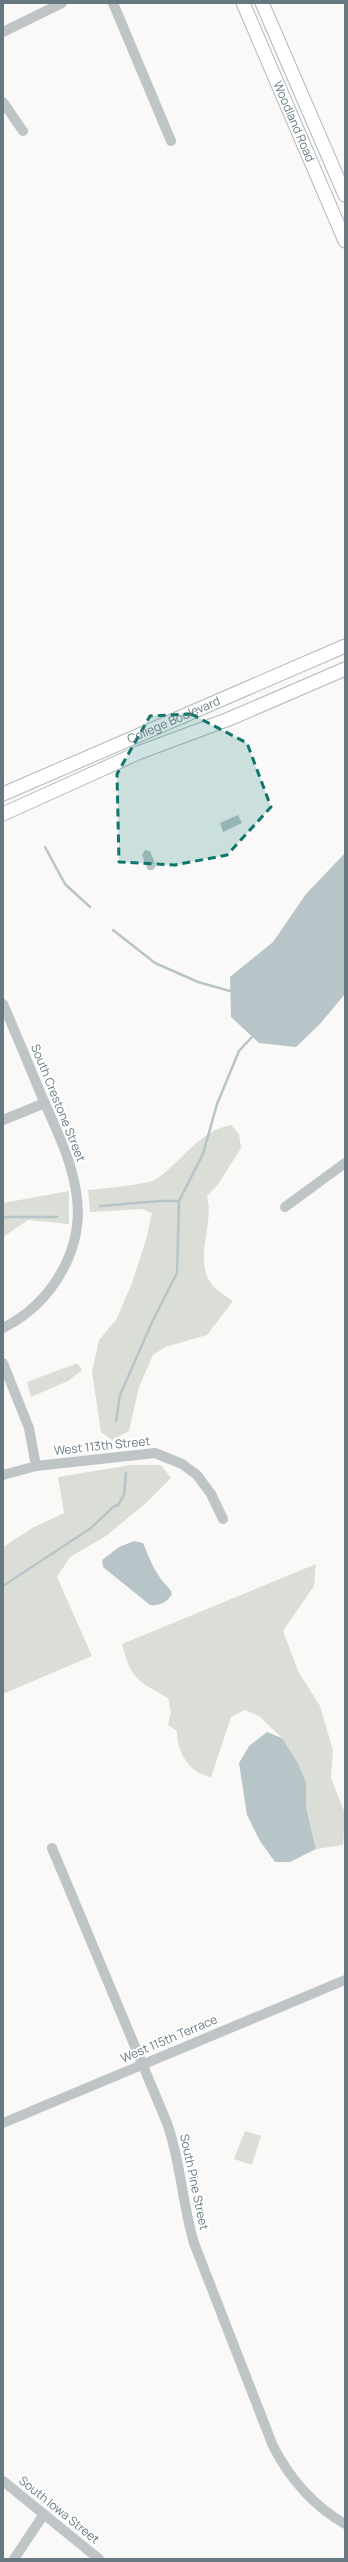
<svg xmlns="http://www.w3.org/2000/svg" width="348" height="2562" font-family="Manrope,sans-serif">
<rect width="100%" height="100%" fill="#faf9f8"/>
<g fill="#daded7">
<path d="M231 1125 239 1134 241 1148 219 1183 207 1196C215 1224 192 1261 213 1286 219 1292 227 1297 233 1301L207 1335 165 1347 153 1355 139 1387 129 1431 112 1440 101 1432 92 1372 99 1340 116 1320 132 1283 146 1240 152 1213 142 1209 90 1212 88 1190C99 1189 148 1184 155 1180 181 1163 198 1131 231 1125Z"/>
<polygon points="69,1191 69,1224 28,1220 3,1237 3,1203"/>
<polygon points="75,1364 78,1364 82,1370 68,1381 31,1397 27,1382"/>
<polygon points="131,1465 161,1465 171,1478 146,1503 106,1536 70,1557 57,1577 92,1656 3,1694 3,1547 34,1527 64,1513 58,1477"/>
<path d="M316 1564 314 1586 283 1631 298 1671 320 1706 333 1750 331 1778 345 1813 343 1845 316 1849 306 1807V1782L298 1763 282 1738 259 1716 245 1710 231 1717 211 1777C190 1774 176 1752 177 1731L168 1725 171 1712 168 1698C138 1681 131 1680 122 1644Z"/>
<polygon points="245,2131 261,2136 252,2165 234,2159"/>
</g>
<g fill="#b8c5c8">
<polygon points="238,815 242,823 223,832 220,823"/>
<polygon points="145,850 150,851 156,866 153,870 148,870 142,855"/>
<polygon points="345,853 345,994 320,1024 296,1047 259,1043 231,1017 230,977 273,942 306,894"/>
<path d="M134 1541 143 1543C148 1555 153 1568 161 1579 165 1585 170 1587 172 1594 168 1602 159 1606 150 1605L103 1567 102 1560 119 1547Z"/>
<polygon points="267,1732 282,1738 298,1763 306,1782 306,1807 316,1849 290,1862 275,1862 260,1841 247,1815 239,1763 249,1746"/>
</g>
<g fill="none" stroke-linecap="round" stroke-linejoin="round">
<g stroke="#b8c5c8" stroke-width="2.5">
<polyline points="45,847 65,884 90,907"/>
<polyline points="113,930 155,963 198,982 230,991"/>
<polyline points="100,1206 160,1201 179,1201"/>
<polyline points="3,1217 57,1217"/>
<polyline points="116,1421 120,1395 153,1320 177,1273 179,1201 203,1154 217,1104 239,1051 252,1037"/>
<polyline points="3,1586 91,1528 113,1507 118,1505 124,1495 126,1473"/>
</g>
<defs>
<g id="secondary">
<path id="s1" d="M243 3 345 241"/>
<polyline points="262,3 345,195"/>
<path id="s2" d="M3 794 345 646"/>
<polyline points="3,814 138,753 229,719 345,669"/>
</g>
</defs>
<use href="#secondary" stroke="#b2b9bc" stroke-width="15"/>
<g stroke="#bfc5c7" stroke-width="10">
<polyline points="113,3 171,141"/>
<polyline points="3,32 62,3"/>
<polyline points="3,102 23,131"/>
<path d="M3 1004C17 1036 30 1068 43 1099 56 1129 71 1159 76 1191 86 1247 53 1303 3 1328"/>
<polyline points="3,1120 45,1103"/>
<polyline points="285,1207 345,1163"/>
<polyline points="3,1363 29,1428 36,1466"/>
<polyline points="3,1475 36,1466 155,1453 182,1464 197,1475 211,1494 223,1519"/>
<path d="M52 1848 167 2123C181 2162 182 2203 194 2243L273 2446C290 2479 312 2505 345 2524"/>
<polyline points="3,2123 345,1980"/>
<polyline points="3,2481 99,2559"/>
<polyline points="14,2559 44,2514"/>
</g>
<use href="#secondary" stroke="#fff" stroke-width="13"/>
</g>
<path fill="#0f766e" fill-opacity="0.2" stroke="#0f766e" stroke-width="3" stroke-dasharray="8 5" stroke-linejoin="round" d="M191 714 247 743 271 807 227 855 175 865 119 862 117 774 150 716Z"/>
<g text-anchor="middle" stroke-width="4" stroke-linejoin="round" paint-order="stroke">
<g font-size="12" fill="#667980" stroke="#fff">
<text dy="4" stroke="none"><textPath href="#s1" startOffset="129">Woodland Road</textPath></text>
<text dy="4" stroke="none"><textPath href="#s2" startOffset="186">College Boulevard</textPath></text>
<text transform="translate(58 1103) rotate(68)" y="4">South Crestone Street</text>
<text transform="translate(102 1446) rotate(-6)" y="4">West 113th Street</text>
<text transform="translate(169 2039) rotate(-23)" y="4">West 115th Terrace</text>
<text transform="translate(194 2182) rotate(78)" y="4">South Pine Street</text>
<text transform="translate(59 2510) rotate(39)" y="4">South Iowa Street</text>
</g>
</g>
<rect width="348" height="2562" fill="none" stroke="#667980" stroke-width="8"/>
</svg>
